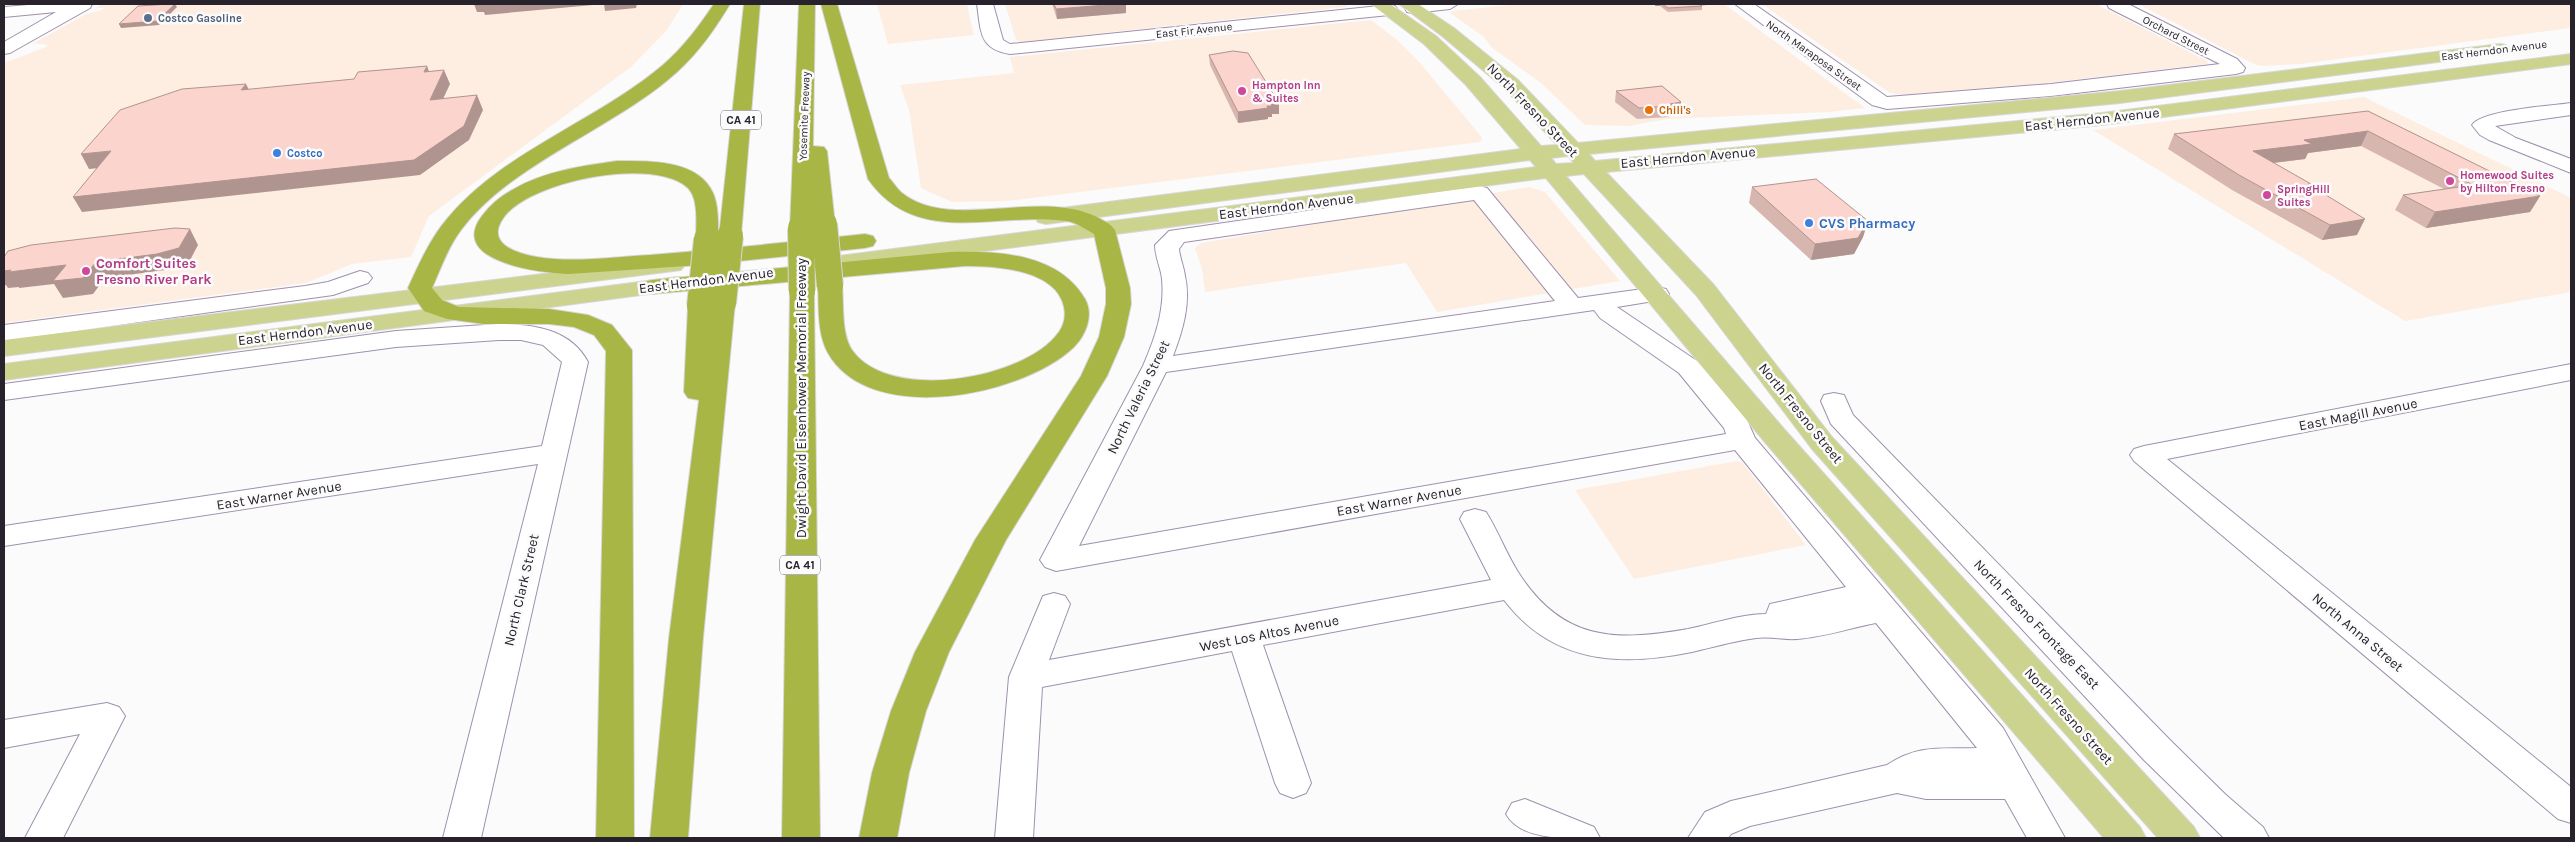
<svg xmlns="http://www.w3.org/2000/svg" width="2575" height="842" font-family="Karla,sans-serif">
<rect width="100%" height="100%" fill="#fbfbfb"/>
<g fill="#feeee2">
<polygon points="103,4 683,4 667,30 631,67 429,216 411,257 352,264 306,283 4,323 4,63 46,47 48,45 34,43 86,14 102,10 104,8 96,8"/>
<polygon points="877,4 967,4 974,35 888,44"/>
<polygon points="1005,4 1347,4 1349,5 1345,7 1021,42 1016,40"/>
<polygon points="1520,4 1724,4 1865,108 1828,112 1667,119 1629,126 1585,125 1541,83 1491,47 1484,37 1450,13 1452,11"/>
<polygon points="1762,4 2096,4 2207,61 2208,64 2029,85 1904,95 1890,93"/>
<polygon points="2138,4 2571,4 2571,28 2300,64 2264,66 2256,65"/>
<polygon points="1371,20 1397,40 1420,63 1481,136 1482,139 1480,142 1007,201 952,202 921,188 909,110 900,85 1014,73 1010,57"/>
<polygon points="2364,97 2571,198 2571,292 2405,321 2093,130"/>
<polygon points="1529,187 1545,192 1620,281 1437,312 1406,263 1205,292 1202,269 1195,248 1201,243"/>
<polygon points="1737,461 1742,462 1806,545 1634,579 1575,490"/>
</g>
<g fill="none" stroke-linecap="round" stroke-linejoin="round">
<defs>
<g id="minor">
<polygon points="40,4 92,4 90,8 10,53 4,54 4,42 56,12 4,17 4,7"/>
<path d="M977 4H993L1003 40 1010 44 1389 5 1395 6 1398 10 1395 14 1389 15 1010 54C979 49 981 32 977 4Z"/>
<polygon points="1407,4 1458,4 1450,9 1413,13 1407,12 1405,8"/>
<polygon points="1735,4 1754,4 1887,97 2051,84 2220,64 2109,8 2107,4 2128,4 2237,59 2245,68 2243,72 2236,74 2051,96 1887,109 1872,105"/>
<path d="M2571 103V115L2495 126 2516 138 2571 159V173L2489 140 2480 135 2472 125C2483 110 2551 106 2571 103Z"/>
<path d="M1479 186 1487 188 1578 298 1657 287 1666 289 1669 294 1666 299 1617 307 1697 361 1747 420 1755 438 2003 728 2065 838H2027L2005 799H1926L1897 793 1750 826 1731 834 1728 838H1688L1705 812 1731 801 1887 765C1918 744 1941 749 1977 748L1876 623C1850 628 1824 637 1797 639 1783 640 1770 636 1756 638 1734 641 1713 647 1692 652 1619 667 1552 663 1504 600L1263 645 1311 783 1306 793 1293 798 1280 793 1275 783 1232 651 1042 687 1033 838H995L1009 677 1043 596 1054 593 1065 596 1070 604 1049 660 1491 580 1460 519 1464 512 1475 509 1486 512C1498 531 1506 553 1518 572 1562 641 1614 642 1688 629 1713 624 1740 614 1766 614L1770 604 1846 587 1735 450 1056 571 1045 567 1040 560 1143 366C1155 338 1165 310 1162 279 1161 268 1155 257 1155 245L1169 231ZM1474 200 1555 301 1173 356C1183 330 1191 303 1185 276 1184 267 1180 259 1179 249L1184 242ZM1594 310 1600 318 1679 373 1724 428 1726 434 1079 546 1166 372Z"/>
<polygon points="360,271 368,273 372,278 368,283 333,295 4,341 4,325 305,286 328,282"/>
<path d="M499 324C533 324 571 329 588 362L481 838H443L538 464 4 546V526L542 446 562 362 543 345 521 340H499L396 347 4 400V384L396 331Z"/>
<polygon points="2571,364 2571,380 2167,459 2571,787 2571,823 2558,819 2134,461 2130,455 2134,449 2144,446"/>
<polygon points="1834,393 1844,395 1853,415 2170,740 2226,795 2263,827 2269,838 2224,838 2144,760 1831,424 1821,401 1824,395"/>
<polygon points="107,703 119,707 125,716 63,838 25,838 80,734 4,748 4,720"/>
<path d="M1525 799 1594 827 1600 838C1570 838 1522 842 1506 814L1512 803Z"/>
</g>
<g id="major">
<path d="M1371 4H1390L1436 36 1480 77 1541 146 1557 145 1504 88 1442 36 1399 4H1418L1454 28 1518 80 1578 143 2120 91 2500 44 2506 45 2509 49 2506 53 2500 54 2120 103 1589 154 1595 161 2102 113 2571 54V64L2102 125 1606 172 1714 285 1832 437 2194 827 2200 838H2158L1812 449 1696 295 1584 174 1566 176 1784 429 2140 827 2146 838H2104L1764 441 1546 178 823 272 815 270 811 265 815 260 823 258 1536 167 1530 160 1046 224 1038 222 1035 217 1038 212 1046 210 1521 149 1466 85 1424 44ZM1568 156 1574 163 1556 164 1551 158Z"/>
<polygon points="673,258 681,260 685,265 681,270 4,356 4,340"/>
<polygon points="678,277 686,279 690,284 686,289 4,380 4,364"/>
</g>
<g id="highway">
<path d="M714 4H730C715 29 699 52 677 72 614 129 511 163 461 230 448 247 441 268 432 288L442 300 459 307 549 309 588 315 612 325 632 350 634 838H596L606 351 594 335 574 327 549 324H484L447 319 424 311 408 288C419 264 430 239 447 219 502 152 597 121 663 65 684 47 699 26 714 4Z"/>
<polygon points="744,4 760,4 741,236 738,241 730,243 722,241 719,236"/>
<polygon points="799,4 815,4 813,146 824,147 827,151 835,224 832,229 824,231 816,229 812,220 812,228 809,233 801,235 793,233 790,228"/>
<path d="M821 4H837L889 178C893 182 897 189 902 193 951 232 1040 188 1097 217 1104 221 1111 224 1115 230L1130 288 1131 304 1124 337 1107 376 1006 540 949 652 926 711 909 773 897 838H859L872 773 891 711 915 652 975 540 1081 376 1099 337 1106 304V288L1094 234C1085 229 1076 222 1066 221 997 211 917 249 868 179Z"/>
<path d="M617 161C648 161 698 159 713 193 719 207 718 224 718 239L715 244 707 246 699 244 696 239C696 224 699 199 688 188 654 156 530 181 504 217 485 243 514 253 537 257 574 263 613 257 650 255 722 249 794 242 865 234L873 236 876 241 873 246 865 248 701 265 569 274C542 273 447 262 482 216 491 204 501 196 514 189 545 171 582 166 617 161Z"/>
<path d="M950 252C998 251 1058 253 1085 299 1094 315 1086 335 1074 347 1023 396 870 427 828 353 817 333 819 308 818 286L821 281 830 279 839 281 842 286C844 305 841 333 852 350 889 403 1025 380 1059 332 1064 325 1066 316 1064 307 1056 269 995 266 965 266L652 294 643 292 640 287 643 282 652 280Z"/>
<polygon points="802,284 811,286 814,291 820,838 782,838 790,291 793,286"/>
<polygon points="723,296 732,298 735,303 703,638 688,838 650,838 669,638 699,400 688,398 684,392 688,306 691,301 700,299 711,304 714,298"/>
</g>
</defs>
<use href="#minor" stroke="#9f90ac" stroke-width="2"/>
<use href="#major" stroke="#d8d7d9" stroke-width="2"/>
<use href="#highway" stroke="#d8d7d9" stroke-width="2"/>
<use href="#minor" fill="#fff" fill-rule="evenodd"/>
<use href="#major" fill="#cbd38f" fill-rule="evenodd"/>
<use href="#highway" fill="#a8b645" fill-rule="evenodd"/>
<defs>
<g id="highway-bridge">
<polyline points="824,224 830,286"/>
<polyline points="801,228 802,291"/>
<polyline points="723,303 730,236"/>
<polyline points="700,306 707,239"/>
</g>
</defs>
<use href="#highway-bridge" stroke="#d8d7d9" stroke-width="28" stroke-linecap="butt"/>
<use href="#highway-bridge" stroke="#a8b645" stroke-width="26"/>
</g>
<g fill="#d8b6b0">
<polygon points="1052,4 1126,4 1126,13 1057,19"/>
<polygon points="1655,4 1707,4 1707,5 1701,5 1702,6 1702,10 1668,12 1660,6 1655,6"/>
<polygon points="1209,55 1279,103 1279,114 1272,114 1272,117 1268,117 1268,119 1238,123 1210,65"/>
<polygon points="1662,86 1679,113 1669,115 1669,117 1637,119 1615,102 1616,91"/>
<polygon points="2368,111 2540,196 2530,212 2426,228 2395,210 2403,195 2444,189 2361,146 2308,153 2305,159 2273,163 2310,186 2357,235 2322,240 2232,190 2168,149 2174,134"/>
<polygon points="1752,187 1868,221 1863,237 1854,254 1811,260 1749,203"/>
</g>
<g fill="#b09490">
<polygon points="175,4 177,7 159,25 121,28 119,24"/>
<polygon points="474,4 637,4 636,8 605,11 604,4 485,15 484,12 477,12"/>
<polygon points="1118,4 1126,4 1126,13 1057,19 1056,9"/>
<polygon points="1656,4 1660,4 1660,6 1655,6"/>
<polygon points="1697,4 1707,4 1707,5 1696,6"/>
<polygon points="427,66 432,80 424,72"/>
<polygon points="444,70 450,84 436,114 430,100"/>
<polygon points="246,84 253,98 241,90"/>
<polygon points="477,95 483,110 469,140 420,175 82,212 73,197"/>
<polygon points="1681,102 1679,113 1669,115 1671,106 1670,104"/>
<polygon points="1271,103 1279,103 1279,114 1272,114 1272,117 1268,117 1268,119 1238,123 1238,112 1267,106"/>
<polygon points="2368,131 2361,146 2308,153 2305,159 2247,166 2253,151 2304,140"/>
<polygon points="111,151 120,166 89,169 81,154"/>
<polygon points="2540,196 2530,212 2426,228 2435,212"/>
<polygon points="2365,219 2357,235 2322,240 2330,225"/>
<polygon points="1868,221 1863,237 1854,254 1811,260 1815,244"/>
<polygon points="190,229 198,245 188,264 165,270 105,278 93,294 63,298 54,284 19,288 19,287 8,288 6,285 4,286 4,271 96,262"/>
</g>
<g fill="#fbd4cd" stroke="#b09490">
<polygon points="170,4 175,4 157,21 119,24 138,6"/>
<polygon points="482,4 499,4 481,5"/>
<polygon points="1054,4 1118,4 1056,9"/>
<polygon points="1662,4 1699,4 1702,6 1668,8"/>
<polygon points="1233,51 1248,53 1279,103 1271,103 1272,106 1267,106 1268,108 1238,112 1209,55"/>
<polygon points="427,66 424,72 444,70 430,100 477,95 464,126 414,160 73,197 111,151 81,154 120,110 182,89 246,84 241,90 354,79 358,72"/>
<polygon points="1662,86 1681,102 1670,104 1671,106 1639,108 1616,91"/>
<polygon points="2368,111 2540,196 2435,212 2403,195 2473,185 2368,131 2304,140 2312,144 2253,151 2311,184 2308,184 2365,219 2330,225 2239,175 2174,134"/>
<polygon points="1816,179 1868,221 1858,238 1815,244 1752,187"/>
<polygon points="175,228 190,229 179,248 157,254 96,262 83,278 53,281 66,265 9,272 11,270 4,271 4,257 8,251 31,245"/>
</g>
<circle fill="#5c6f8a" stroke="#fbfbfb" stroke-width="2" cx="148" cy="18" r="5"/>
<g fill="#d1479c" stroke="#fbfbfb" stroke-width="2">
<circle cx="1242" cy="91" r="5"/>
<circle cx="2450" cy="181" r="5"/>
<circle cx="2267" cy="195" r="5"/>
<circle cx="86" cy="271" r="5"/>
</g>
<circle fill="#e8710a" stroke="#fbfbfb" stroke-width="2" cx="1649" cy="110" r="5"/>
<g fill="#3f7fe0" stroke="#fbfbfb" stroke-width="2">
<circle cx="277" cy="153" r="5"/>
<circle cx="1809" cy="223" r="5"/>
</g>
<g text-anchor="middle" stroke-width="5" stroke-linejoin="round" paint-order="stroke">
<g font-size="11" font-weight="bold" fill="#4e5e75" stroke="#fbfbfb" text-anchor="start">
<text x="158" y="22">Costco Gasoline</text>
</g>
<g font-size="11" fill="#28222d" stroke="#fbfbfb">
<text transform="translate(1194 30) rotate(-6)" y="4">East Fir Avenue</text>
<text transform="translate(2176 35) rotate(27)" y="4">Orchard Street</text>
<text transform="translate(2494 50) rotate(-7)" y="4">East Herndon Avenue</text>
<text transform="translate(1814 55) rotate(35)" y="4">North Maraposa Street</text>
<text transform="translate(804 116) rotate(-88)" y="4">Yosemite Freeway</text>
</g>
<g font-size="11" font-weight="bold" fill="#b23c85" stroke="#fbfbfb" text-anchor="start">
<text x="1252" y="89">Hampton Inn<tspan x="1252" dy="13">&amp; Suites</tspan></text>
<text x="2460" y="179">Homewood Suites<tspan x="2460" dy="13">by Hilton Fresno</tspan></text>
<text x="2277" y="193">SpringHill<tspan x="2277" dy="13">Suites</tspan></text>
</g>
<g font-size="11" font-weight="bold" fill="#c56008" stroke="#fbfbfb" text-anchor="start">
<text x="1659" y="114">Chili's</text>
</g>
<g font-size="11" font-weight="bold" fill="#366cbe" stroke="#fbfbfb" text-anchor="start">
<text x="287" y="157">Costco</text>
</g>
<g fill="#fbfbfb" stroke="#67636b" stroke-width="1">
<rect x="721" y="110.5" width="40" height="19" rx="4"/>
<rect x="780" y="555.5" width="40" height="19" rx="4"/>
</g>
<g font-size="12" font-weight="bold" fill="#28222d">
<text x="741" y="124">CA 41</text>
<text x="800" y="569">CA 41</text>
</g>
<g font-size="14" fill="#28222d" stroke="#fbfbfb">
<text transform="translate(1533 110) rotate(46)" y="5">North Fresno Street</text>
<text transform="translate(2092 119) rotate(-6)" y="5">East Herndon Avenue</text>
<text transform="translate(1688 157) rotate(-5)" y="5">East Herndon Avenue</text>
<text transform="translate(1286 206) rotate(-7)" y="5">East Herndon Avenue</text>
<text transform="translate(706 280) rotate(-7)" y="5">East Herndon Avenue</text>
<text transform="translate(305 332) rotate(-7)" y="5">East Herndon Avenue</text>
<text transform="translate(1138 397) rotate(-64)" y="5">North Valeria Street</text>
<text transform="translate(801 398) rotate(-90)" y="5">Dwight David Eisenhower Memorial Freeway</text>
<text transform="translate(1801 413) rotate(51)" y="5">North Fresno Street</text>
<text transform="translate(2358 414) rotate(-11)" y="5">East Magill Avenue</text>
<text transform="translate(279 495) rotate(-9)" y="5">East Warner Avenue</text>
<text transform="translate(1399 500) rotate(-10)" y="5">East Warner Avenue</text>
<text transform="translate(521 590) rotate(-77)" y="5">North Clark Street</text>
<text transform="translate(2037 624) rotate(46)" y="5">North Fresno Frontage East</text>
<text transform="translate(2358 632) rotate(40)" y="5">North Anna Street</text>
<text transform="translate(1269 633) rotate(-11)" y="5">West Los Altos Avenue</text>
<text transform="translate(2069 716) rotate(48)" y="5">North Fresno Street</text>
</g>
<g font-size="14" font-weight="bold" fill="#366cbe" stroke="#fbfbfb" text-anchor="start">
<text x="1819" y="228">CVS Pharmacy</text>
</g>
<g font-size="14" font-weight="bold" fill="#b23c85" stroke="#fbfbfb" text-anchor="start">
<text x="96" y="268">Comfort Suites<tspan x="96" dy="16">Fresno River Park</tspan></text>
</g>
</g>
<rect width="2575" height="842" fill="none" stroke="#28222d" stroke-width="10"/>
</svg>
